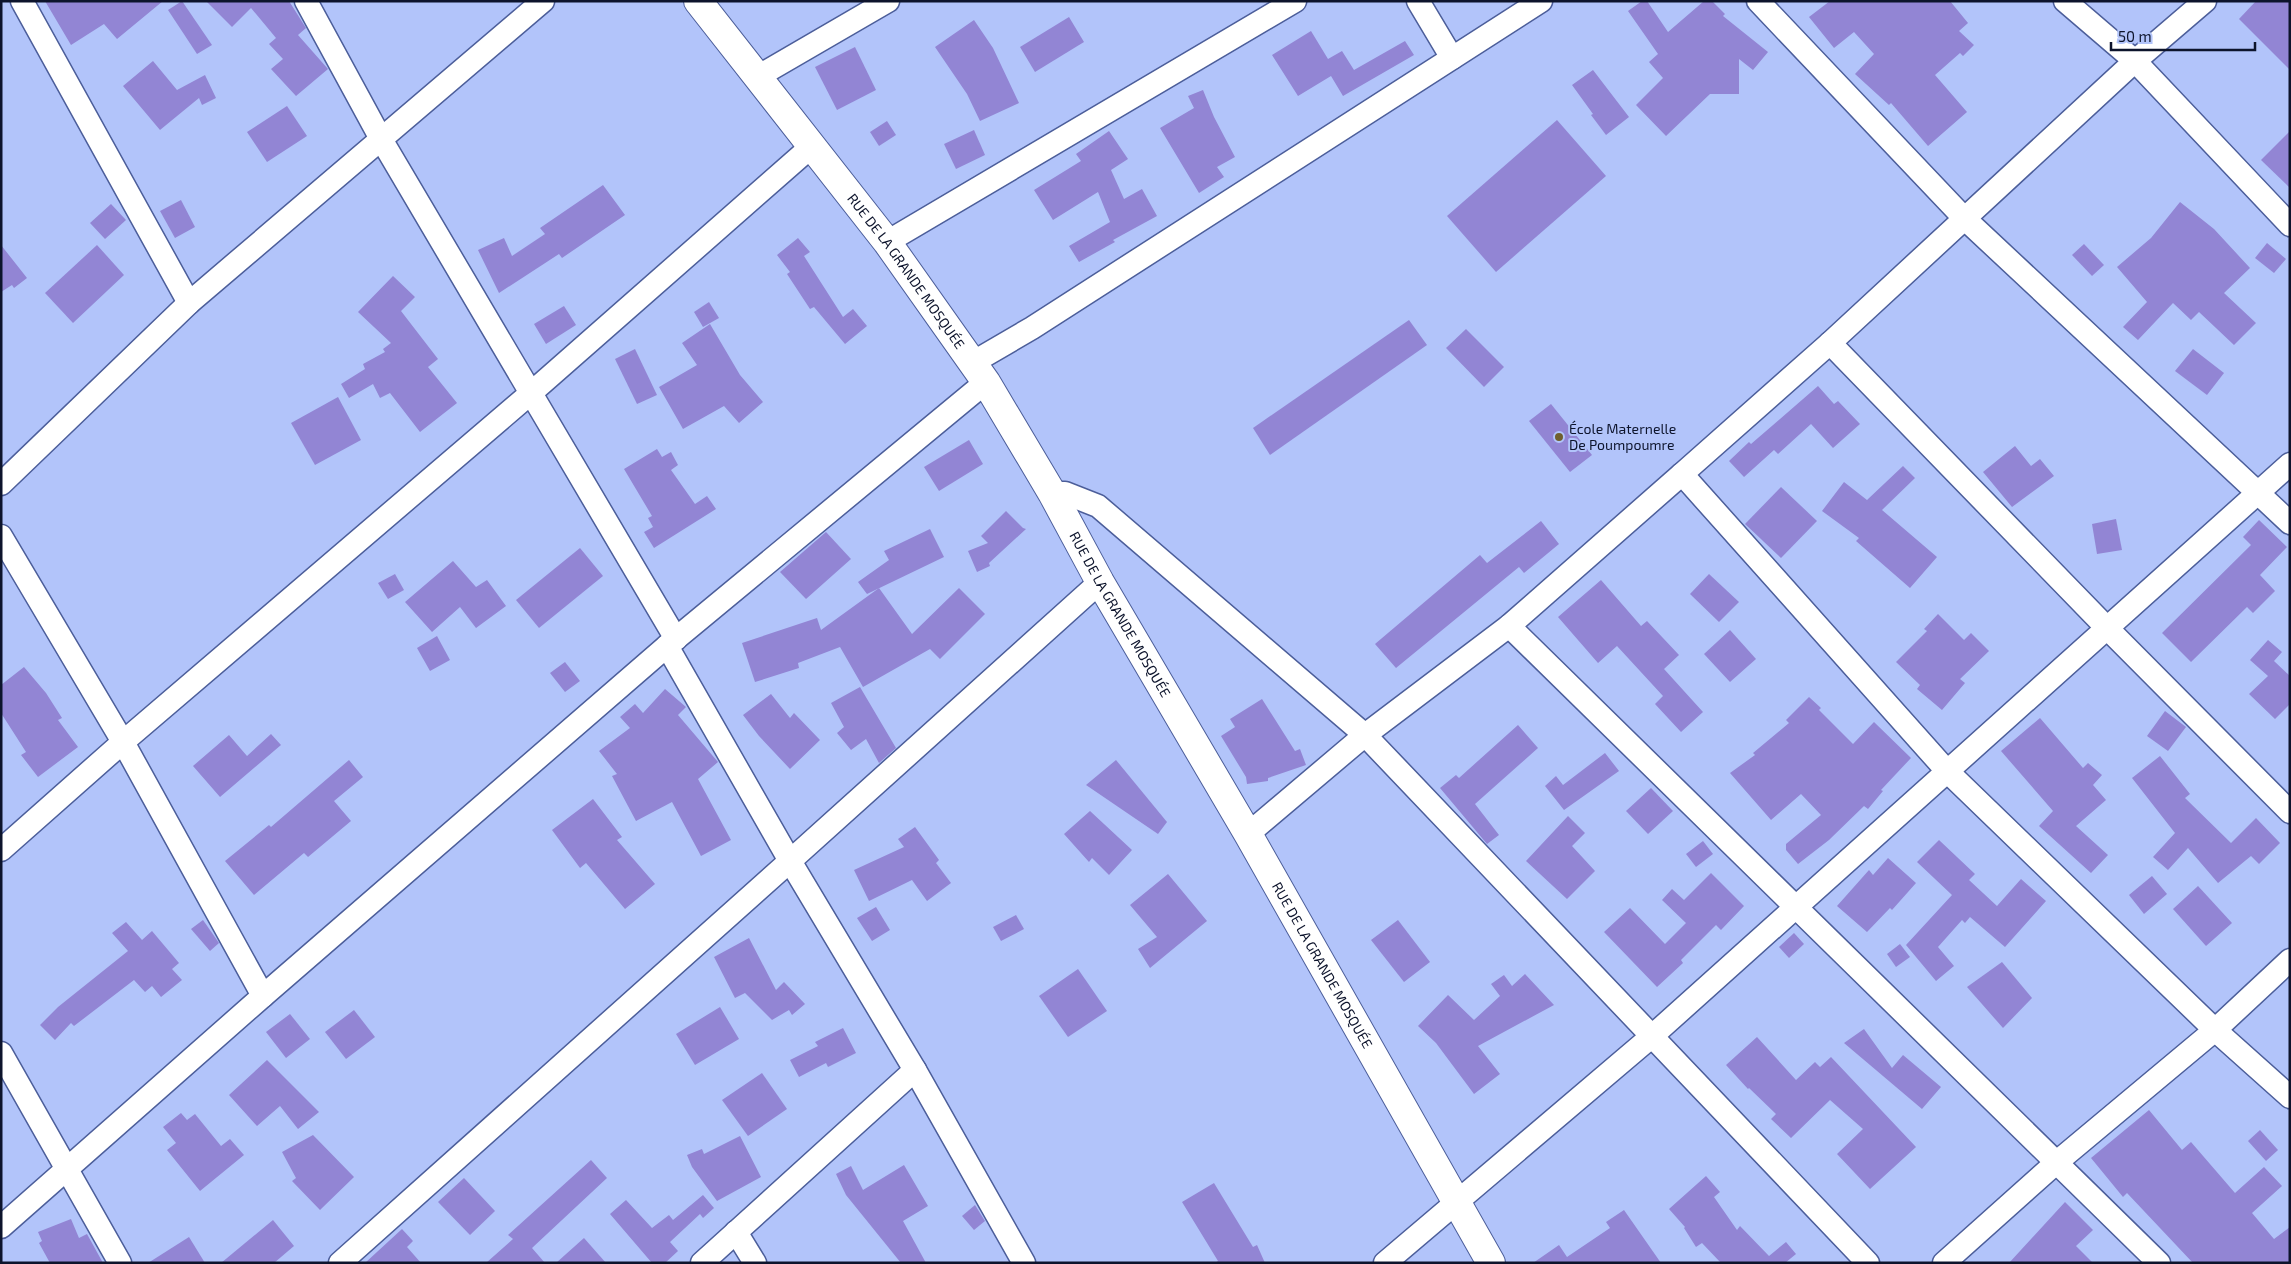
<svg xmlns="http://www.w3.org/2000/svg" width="2291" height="1264" font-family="'Exo 2',sans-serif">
<rect width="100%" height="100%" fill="#b2c4fa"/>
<g fill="#9285d4">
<polygon points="45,1 163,1 117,39 104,24 71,45"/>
<polygon points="182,1 212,45 197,54 168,10"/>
<polygon points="206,1 289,1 306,28 298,35 328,69 296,96 271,69 283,59 269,44 276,38 251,8 232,27"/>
<polygon points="1642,1 1647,1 1668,32 1704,1 1712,1 1725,14 1723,16 1768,52 1753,70 1739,59 1739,94 1710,94 1666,136 1636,105 1663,78 1649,62 1658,54 1628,11"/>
<polygon points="1830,1 1950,1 1968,23 1959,31 1974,45 1963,56 1960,53 1935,75 1967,112 1928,146 1891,103 1889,105 1855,74 1874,54 1854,32 1834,48 1809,17"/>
<polygon points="2256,1 2290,1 2290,70 2239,19"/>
<polygon points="1069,17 1084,42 1035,72 1020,47"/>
<polygon points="974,20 993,48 1019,103 980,121 967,94 935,47"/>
<polygon points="1311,31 1328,59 1342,51 1354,70 1405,41 1414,55 1343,96 1331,76 1298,96 1272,55"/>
<polygon points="855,47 876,90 837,110 815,67"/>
<polygon points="153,61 177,90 205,75 216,98 202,105 199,98 160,130 123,86"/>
<polygon points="1593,70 1629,117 1606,135 1591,115 1593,114 1572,85"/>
<polygon points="1203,90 1214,117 1235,157 1217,167 1224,177 1199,193 1160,128 1194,108 1188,96"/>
<polygon points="287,106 307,136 267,162 247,132"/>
<polygon points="1557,120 1606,176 1496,272 1447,216"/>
<polygon points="887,121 896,135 879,146 870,132"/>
<polygon points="974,130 985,155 956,169 944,144"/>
<polygon points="1109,131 1128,159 1111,170 1124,199 1142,189 1157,216 1113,240 1115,242 1079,262 1069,246 1110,222 1098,192 1053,220 1034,190 1081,161 1076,154"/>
<polygon points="2290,131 2290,188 2261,160"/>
<polygon points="603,185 625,215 562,258 559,254 499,293 478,250 504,238 512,256 545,234 540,228"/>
<polygon points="181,200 195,227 175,238 160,211"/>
<polygon points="2180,202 2214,229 2250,268 2224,293 2256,323 2234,345 2199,312 2191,320 2173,303 2138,340 2123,327 2147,302 2117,267 2151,238"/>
<polygon points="111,204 126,220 105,239 90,223"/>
<polygon points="798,238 810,252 804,256 843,317 853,309 867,326 845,344 814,307 810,309 787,274 790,272 777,255"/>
<polygon points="2267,243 2286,259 2274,273 2255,258"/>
<polygon points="2084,244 2104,265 2092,276 2072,255"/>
<polygon points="1,245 27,278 14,288 12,285 1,292"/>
<polygon points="97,245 124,275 73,323 45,293"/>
<polygon points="393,276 415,297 401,311 438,359 428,367 457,403 420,432 390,393 380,398 373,384 349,398 341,384 365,369 363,364 385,352 383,349 391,343 358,312"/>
<polygon points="709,302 719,318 703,327 694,312"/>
<polygon points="564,306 576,325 546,344 534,324"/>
<polygon points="1409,320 1427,345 1270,455 1253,428"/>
<polygon points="710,324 740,375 763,402 739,423 724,406 683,429 659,387 697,365 682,343"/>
<polygon points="1466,329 1504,367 1484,387 1446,348"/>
<polygon points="635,349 657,395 637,404 615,359"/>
<polygon points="2193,349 2224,373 2207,395 2175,371"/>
<polygon points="1818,386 1834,404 1838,401 1860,424 1833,448 1811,424 1778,454 1774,450 1744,477 1729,461 1749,442 1751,444"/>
<polygon points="338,397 361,440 315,465 291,423"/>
<polygon points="1551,404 1592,455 1570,472 1529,421"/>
<polygon points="969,440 983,464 939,491 924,467"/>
<polygon points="2015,446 2031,466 2040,459 2054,476 2012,507 1983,472"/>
<polygon points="657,449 662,457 671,452 678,465 671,470 695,504 707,496 716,509 654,548 644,532 653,527 648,518 652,516 624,469"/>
<polygon points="1903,466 1915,478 1882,510 1937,557 1910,588 1856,541 1859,538 1822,511 1844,482 1867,500"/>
<polygon points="1781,487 1817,521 1781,558 1745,524"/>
<polygon points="1006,511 1023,528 1026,529 989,563 990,566 977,572 968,551 988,543 981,536"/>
<polygon points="2116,519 2122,550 2097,554 2092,524"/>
<polygon points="2259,520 2287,547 2260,575 2275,591 2253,613 2247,607 2191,662 2162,633 2251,545 2243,537"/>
<polygon points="1541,521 1559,544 1524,573 1519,567 1396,668 1375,644 1480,555 1487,563"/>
<polygon points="930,529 944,557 867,594 858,582 889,560 884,551"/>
<polygon points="826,532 851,559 806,599 780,572"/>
<polygon points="580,548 603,576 539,628 516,600"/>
<polygon points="453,561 476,587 487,580 506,606 476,628 460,607 432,632 405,602"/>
<polygon points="395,574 404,590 388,599 378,583"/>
<polygon points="1709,574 1739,602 1719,622 1690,594"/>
<polygon points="1601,580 1641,626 1647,621 1679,655 1664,669 1703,712 1681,732 1655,704 1663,696 1617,646 1598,663 1558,617"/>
<polygon points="879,588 912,634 959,588 985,614 940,659 930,649 863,687 840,647 798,663 799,668 755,682 742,643 817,618 821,630"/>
<polygon points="1938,614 1964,640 1971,633 1989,651 1960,679 1965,683 1942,710 1917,689 1920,685 1896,662 1927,631 1924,629"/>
<polygon points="1730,630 1756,659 1730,682 1704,654"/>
<polygon points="437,636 450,660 430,671 417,648"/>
<polygon points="2268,640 2282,652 2274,661 2290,676 2290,704 2275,719 2249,694 2268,676 2250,660"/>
<polygon points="565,662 580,681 565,692 550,673"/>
<polygon points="24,667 46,693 62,718 58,720 78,747 38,777 21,755 26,752 1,713 1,685"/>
<polygon points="860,687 896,748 879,763 866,739 851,750 837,733 844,727 831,703"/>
<polygon points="665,689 686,707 678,715 718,762 698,779 731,840 701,856 672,802 636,821 612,776 617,774 599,751 630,728 620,717 635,704 643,713"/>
<polygon points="771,694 790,718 794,713 820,740 790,769 759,736 743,715"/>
<polygon points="1809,697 1821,708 1819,710 1853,744 1874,722 1911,758 1881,790 1883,791 1868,809 1864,806 1829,840 1798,864 1786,850 1786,844 1821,815 1801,794 1771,820 1730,773 1755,755 1753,753 1789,723 1786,720"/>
<polygon points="1262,699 1295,751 1300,749 1306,765 1268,778 1268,781 1247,784 1246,777 1221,736 1235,727 1230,719"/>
<polygon points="2165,711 2186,727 2168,751 2147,736"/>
<polygon points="2040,718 2083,768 2088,763 2102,775 2093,785 2106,800 2076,826 2108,855 2091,873 2039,826 2053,811 2001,751"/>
<polygon points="1518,725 1538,748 1475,804 1499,835 1487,844 1440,788 1456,775 1459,778"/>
<polygon points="271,734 281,745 220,797 193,766 229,735 247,756"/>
<polygon points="1605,753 1619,771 1564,810 1545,786 1556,776 1563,785"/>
<polygon points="2160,756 2190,794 2185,798 2231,843 2256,818 2280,843 2259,864 2251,856 2218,883 2188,848 2168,870 2153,857 2175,833 2132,778"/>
<polygon points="349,760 363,777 334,801 351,821 308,857 304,853 254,895 225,861 269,825 271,827"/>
<polygon points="1116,760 1167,822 1158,834 1086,785"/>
<polygon points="1651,788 1673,811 1648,834 1626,811"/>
<polygon points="593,799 622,837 617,840 655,884 625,909 586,863 580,868 552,830"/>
<polygon points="1090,811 1132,850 1109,875 1092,858 1089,862 1064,834"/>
<polygon points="1568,816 1585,833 1572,846 1595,871 1567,899 1526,861"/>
<polygon points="915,827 939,860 936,863 951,883 927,901 912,880 869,901 854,870 904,847 898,839"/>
<polygon points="1939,840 1975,874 1969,880 1997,906 2021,879 2046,901 2005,947 1970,917 1965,923 1962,920 1938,947 1954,966 1936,981 1906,945 1952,895 1917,862"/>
<polygon points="1703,841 1713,854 1696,867 1686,854"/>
<polygon points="1888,858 1916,883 1892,910 1890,908 1867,932 1837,906 1869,870 1873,875"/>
<polygon points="1711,873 1744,906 1721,930 1716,925 1681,960 1683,963 1657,987 1604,932 1630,908 1665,944 1686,923 1662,900 1672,889 1684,900"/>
<polygon points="1168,874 1207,921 1150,968 1138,949 1157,937 1130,905"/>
<polygon points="2152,876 2167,894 2144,914 2129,895"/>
<polygon points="2198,886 2232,923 2206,946 2173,909"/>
<polygon points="876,907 890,930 872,941 857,918"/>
<polygon points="1016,915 1024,929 1001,941 993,927"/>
<polygon points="203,920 219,943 210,951 191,929"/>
<polygon points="1398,920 1430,962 1404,982 1371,940"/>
<polygon points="126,922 142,940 152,931 179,963 172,969 182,980 161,997 152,986 145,992 134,980 74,1026 71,1023 55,1040 40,1025 58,1007 128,951 112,933"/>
<polygon points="1794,933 1804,944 1789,958 1779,947"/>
<polygon points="749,938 776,990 784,982 805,1004 792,1015 789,1010 772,1020 745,993 735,998 714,957"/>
<polygon points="1900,944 1910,957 1896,967 1887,954"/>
<polygon points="2002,962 2032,998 2003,1028 1967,987"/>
<polygon points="1078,969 1107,1011 1068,1037 1039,996"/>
<polygon points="1525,974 1554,1005 1478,1046 1500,1074 1474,1094 1436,1043 1418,1026 1448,995 1474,1020 1500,996 1491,984 1504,975 1512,986"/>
<polygon points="720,1007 739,1039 695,1065 676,1034"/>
<polygon points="354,1010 375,1037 346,1059 325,1032"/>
<polygon points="290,1014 310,1039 286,1058 266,1032"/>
<polygon points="843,1028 856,1053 828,1067 826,1063 799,1077 790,1060 818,1046 815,1042"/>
<polygon points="1864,1029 1892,1068 1903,1055 1941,1087 1922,1109 1844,1043"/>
<polygon points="1757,1037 1796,1080 1815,1062 1820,1067 1831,1057 1916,1147 1870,1189 1837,1154 1863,1129 1830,1100 1791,1138 1771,1119 1776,1114 1749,1088 1748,1089 1726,1065"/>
<polygon points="267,1060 319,1112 298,1129 280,1106 257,1126 229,1095"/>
<polygon points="762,1073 787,1109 748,1136 722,1100"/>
<polygon points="2149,1110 2182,1150 2191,1142 2235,1193 2264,1167 2282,1186 2252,1213 2274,1239 2290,1227 2290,1263 2193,1263 2127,1193 2123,1197 2091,1158"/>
<polygon points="181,1113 187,1120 195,1114 221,1146 230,1139 244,1155 200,1191 167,1150 176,1143 163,1127"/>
<polygon points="2260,1130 2278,1150 2266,1161 2248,1141"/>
<polygon points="313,1135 354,1177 320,1210 292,1181 296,1178 282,1152"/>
<polygon points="740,1136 761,1177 717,1201 692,1167 687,1155 702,1149 704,1154"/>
<polygon points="591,1160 607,1178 532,1248 545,1263 486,1263 513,1239 508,1235"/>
<polygon points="904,1165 928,1206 903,1221 926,1263 901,1263 846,1195 836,1174 851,1166 863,1190"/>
<polygon points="1706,1176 1720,1192 1714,1197 1737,1230 1740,1226 1769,1256 1786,1242 1796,1254 1785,1263 1721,1263 1702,1243 1696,1247 1684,1228 1685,1227 1669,1209"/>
<polygon points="464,1178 495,1211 470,1235 438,1202"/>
<polygon points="1214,1183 1253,1247 1257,1245 1265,1263 1215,1263 1218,1261 1182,1202"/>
<polygon points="703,1195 714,1208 703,1218 700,1214 670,1242 678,1251 665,1263 652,1263 610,1214 626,1200 652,1228 669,1215 673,1220"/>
<polygon points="2065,1202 2093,1230 2076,1246 2093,1263 2009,1263"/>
<polygon points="975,1205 985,1221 974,1230 962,1216"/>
<polygon points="1624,1210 1661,1263 1533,1263 1559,1245 1567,1257 1610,1228 1606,1222"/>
<polygon points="71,1219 79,1238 87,1234 103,1263 50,1263 39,1243 42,1241 38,1232"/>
<polygon points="273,1220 294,1246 274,1263 221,1263"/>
<polygon points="402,1229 413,1241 407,1247 421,1263 365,1263"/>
<polygon points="189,1237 205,1263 148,1263"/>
<polygon points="584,1238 606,1263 556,1263"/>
</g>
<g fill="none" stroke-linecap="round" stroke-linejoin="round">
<defs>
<g id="street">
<polyline points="22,1 189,303"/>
<polyline points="306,1 381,139 676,639"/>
<polyline points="1418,1 1452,58"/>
<polyline points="1758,1 1964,218 2290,523"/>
<polyline points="2065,1 2135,61 2290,225"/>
<polyline points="757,77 888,1"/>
<polyline points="887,242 1295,1"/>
<polyline points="1830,343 2106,627 2290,812"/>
<polyline points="972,363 1032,328 1541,1"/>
<polyline points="1682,474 1830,343 2135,61 2205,1"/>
<polyline points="1,484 189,303 543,1"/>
<polyline points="1052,493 1065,493 1098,506 1365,735 1868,1263"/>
<polyline points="1,536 123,742 263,996"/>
<polyline points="1509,626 2159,1263"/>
<polyline points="1248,834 1365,735 1509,626 1682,474 1947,771 2215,1030 2290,1097"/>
<polyline points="1,850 123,742 531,393 812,146"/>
<polyline points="1,1053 120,1263"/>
<polyline points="1,1227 263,996 667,646 986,382"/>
<polyline points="736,1232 755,1263"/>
<polyline points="340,1263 790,861 667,646"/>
<polyline points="702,1263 915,1070"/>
<polyline points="1024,1263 915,1070 790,861 1100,582"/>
<polyline points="1385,1263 1651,1037 2290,464"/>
<polyline points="1944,1263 2057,1162 2215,1030 2290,960"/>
</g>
<g id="secondary">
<path id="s1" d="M698 1 887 242 986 382 1052 493 1100 582 1248 834 1491 1263"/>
</g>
</defs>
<use href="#street" stroke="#4c5e9a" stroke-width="25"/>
<use href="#secondary" stroke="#4c5e9a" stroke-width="30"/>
<use href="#street" stroke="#fff" stroke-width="22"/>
<use href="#secondary" stroke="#fff" stroke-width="28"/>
</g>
<circle fill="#705f2d" stroke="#b2c4fa" stroke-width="2" cx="1559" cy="437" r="5"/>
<g text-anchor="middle" stroke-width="4" stroke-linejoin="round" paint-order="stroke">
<g font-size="14" fill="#0d142c" stroke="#b2c4fa">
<text dy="5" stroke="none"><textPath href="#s1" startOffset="341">RUE DE LA GRANDE MOSQUÉE</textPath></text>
<text dy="5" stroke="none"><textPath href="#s1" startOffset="746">RUE DE LA GRANDE MOSQUÉE</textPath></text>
<text dy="5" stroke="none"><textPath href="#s1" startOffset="1151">RUE DE LA GRANDE MOSQUÉE</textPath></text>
</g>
<g font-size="14" fill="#0d142c" stroke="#b2c4fa" text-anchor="start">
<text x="1569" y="434">École Maternelle<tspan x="1569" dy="16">De Poumpoumre</tspan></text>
</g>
</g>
<rect width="2291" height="1264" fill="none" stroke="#0d142c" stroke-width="5"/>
<path d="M2111 42v8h144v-8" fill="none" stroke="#0d142c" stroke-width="2.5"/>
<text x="2118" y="42" font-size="15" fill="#0d142c" stroke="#b2c4fa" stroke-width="4" paint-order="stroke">50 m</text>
</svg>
